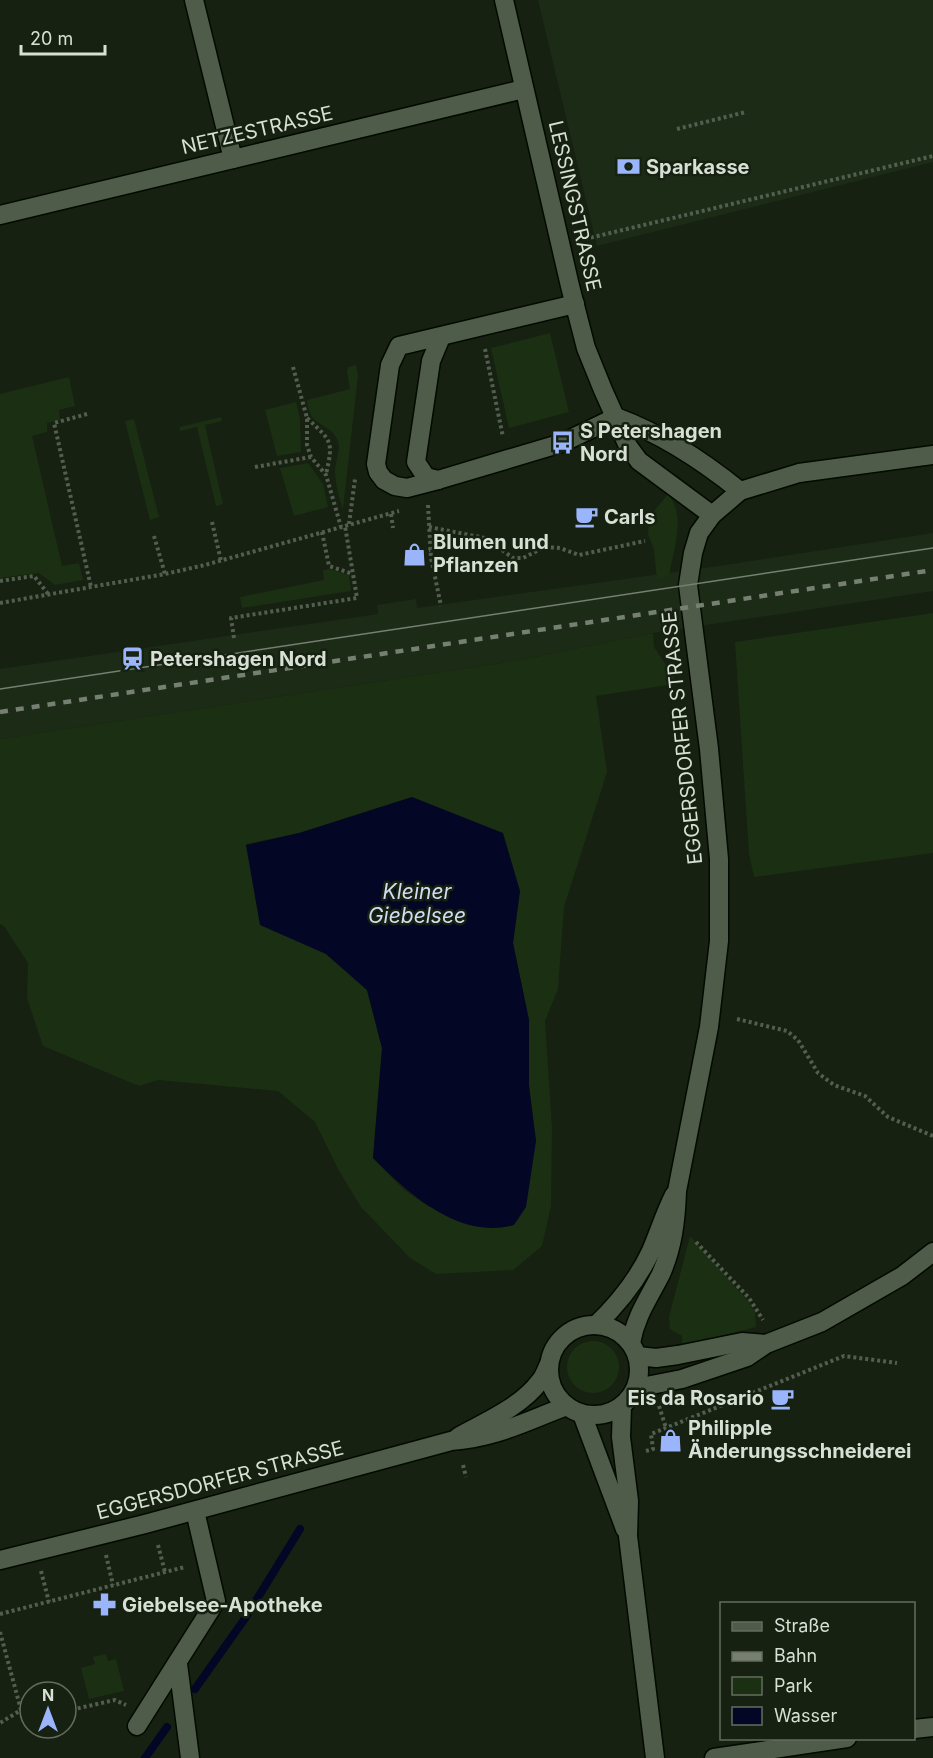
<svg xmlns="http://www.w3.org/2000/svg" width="933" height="1758" font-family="Inter,sans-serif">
<rect width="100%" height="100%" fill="#162111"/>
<g fill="#1c2b16">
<polygon points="538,0 933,0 933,162 597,246"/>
<polygon points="933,533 933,591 653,633 515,661 0,739 0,669 378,614 377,605 416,599 417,608 719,566"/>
</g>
<g fill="#1b2f13" fill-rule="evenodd">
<polygon points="550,333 569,412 509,428 491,348"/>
<path d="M356 365 358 376 343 509C339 498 335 483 335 471 335 461 342 449 337 439 329 422 309 428 307 400L350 389 347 371 348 367Z"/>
<polygon points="69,377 75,406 59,410 60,420 47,423 47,432 32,436 62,566 79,563 83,580 55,585 39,573 0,578 0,394"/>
<polygon points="296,402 300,419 301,452 277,456 265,410"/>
<polygon points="221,417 222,421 205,425 223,504 216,506 197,427 180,431 180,427"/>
<polygon points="134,419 159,517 150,520 125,421"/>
<polygon points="308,463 323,484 328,507 294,516 280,468"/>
<path d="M668 494C687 517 673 550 669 576L657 580 654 550 648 534 649 522 655 510Z"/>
<polygon points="329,569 349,575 351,591 242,608 240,597 324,580 323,570"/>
<polygon points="933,613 933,853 754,877 749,854 735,642"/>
<path d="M653 633 654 647 674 677 675 684 596 696 607 772 564 907 558 989 545 1021 552 1128 551 1206 542 1246 513 1270 436 1274 410 1258 361 1207 338 1169 315 1122 278 1091 158 1080 139 1086 43 1046 27 998 28 963 4 926 0 924V739L515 661ZM299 833 520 891 513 943 529 1020V1086L536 1141 429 1207 403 1189 373 1158 382 1048 367 990 326 954 246 844Z"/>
<polygon points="690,1236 748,1301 755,1312 756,1327 693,1343 682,1343 682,1336 670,1329 669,1317"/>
<circle cx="593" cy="1367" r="26"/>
<polygon points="106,1654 108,1661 116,1659 124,1691 89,1699 81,1668 95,1664 93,1657"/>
</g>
<path fill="#030624" d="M412 797 503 833 520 891 513 943 529 1020V1086L536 1141 526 1207 514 1225C459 1240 409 1194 373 1158L382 1048 367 990 326 954 260 925 246 845 299 833Z"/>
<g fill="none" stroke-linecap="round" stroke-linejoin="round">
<g stroke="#030624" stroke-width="8">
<polyline points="195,1689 246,1617 300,1529"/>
<polyline points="145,1758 167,1727"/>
</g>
<defs>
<g id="minor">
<polyline points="194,0 233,159"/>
<polyline points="504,0 570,286 586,348 603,390 628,446 639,461 712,515"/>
<polyline points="0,215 524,89"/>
<polyline points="575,304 399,346 390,365 376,464 378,472 384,480 395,486 407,488 438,480 562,443 616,417"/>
<path d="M616 417C662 434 703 461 740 491"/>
<polyline points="438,480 426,477 416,462 431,361 441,337"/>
<circle cx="594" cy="1370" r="45"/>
<path d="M596 1325C618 1304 638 1279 651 1251 659 1232 665 1213 674 1195"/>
<path d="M631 1343C636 1315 649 1298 661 1274 673 1247 676 1220 677 1191L709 1027 719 941V859L709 749 688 585 693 553 699 533 712 515 740 491 799 473 933 455"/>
<polyline points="638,1356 656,1358 678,1355 742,1342 766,1344"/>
<polyline points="636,1388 682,1379 747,1357 766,1344 822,1322 902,1276 933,1252"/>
<polyline points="622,1406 621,1437 629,1501 628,1536 655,1758"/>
<polyline points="582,1414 625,1529"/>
<path d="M458 1437C485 1422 521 1407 540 1381 544 1377 546 1370 549 1364"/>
<path d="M0 1560 145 1524 451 1441C496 1438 526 1421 567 1406"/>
<polyline points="178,1664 190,1758"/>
<polyline points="137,1726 216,1601 195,1511"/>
<polyline points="914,1729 933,1727"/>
<polyline points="714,1758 847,1738"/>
</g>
</defs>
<use href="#minor" stroke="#030a01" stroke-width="21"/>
<g stroke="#545e50" stroke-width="4" stroke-dasharray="3 3" stroke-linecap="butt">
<polyline points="677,129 746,112"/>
<polyline points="585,239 933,156"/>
<polyline points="485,349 503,437"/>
<polyline points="293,367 307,418 307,445 311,457 326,475 341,527"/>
<polyline points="87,414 54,423 91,587"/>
<path d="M307 418C331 441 334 440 326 474"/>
<polyline points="255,467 311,457"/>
<polyline points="428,505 431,558 441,606"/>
<polyline points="391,514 393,528"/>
<polyline points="212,522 221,561"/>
<polyline points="349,524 355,479"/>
<polyline points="429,527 485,538 513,558 523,558 545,547 560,548 579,555 645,541"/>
<polyline points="322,532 329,566 353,574"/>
<polyline points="154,536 165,574"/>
<polyline points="423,552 430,550"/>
<polyline points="0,581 34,576 49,595"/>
<polyline points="0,603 165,574 205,565 399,511"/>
<polyline points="234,638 231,618 357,598 345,526"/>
<polyline points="737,1019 787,1031 798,1040 818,1073 834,1085 865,1096 888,1117 933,1136"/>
<polyline points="696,1242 749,1298 763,1320"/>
<polyline points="659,1406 666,1428"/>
<polyline points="646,1451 653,1449 651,1434 844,1356 897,1363"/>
<polyline points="463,1465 466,1477"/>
<polyline points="158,1545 165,1572"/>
<polyline points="106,1555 113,1585"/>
<polyline points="41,1571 49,1602"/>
<polyline points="0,1614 185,1567"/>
<polyline points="0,1632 21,1710 0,1723"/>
<polyline points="21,1710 30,1712"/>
<polyline points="66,1711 115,1700 126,1705"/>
</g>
<use href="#minor" stroke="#4f5c4a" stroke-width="18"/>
<polyline stroke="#767f72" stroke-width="1.5" points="0,689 933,548"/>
<polyline stroke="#767f72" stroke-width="4.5" stroke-dasharray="8 8" stroke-linecap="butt" points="0,712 933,570"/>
</g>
<defs>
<symbol id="bank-bare" viewBox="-9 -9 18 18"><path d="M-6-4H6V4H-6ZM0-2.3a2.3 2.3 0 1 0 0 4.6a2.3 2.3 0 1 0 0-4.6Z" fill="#9bb5fd" stroke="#162111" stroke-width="2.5" paint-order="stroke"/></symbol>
<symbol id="bus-bare" viewBox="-9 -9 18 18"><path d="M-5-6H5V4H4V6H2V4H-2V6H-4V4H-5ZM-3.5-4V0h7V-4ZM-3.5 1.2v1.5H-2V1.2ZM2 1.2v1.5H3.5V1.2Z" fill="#9bb5fd" stroke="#162111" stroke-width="2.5" paint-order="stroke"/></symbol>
<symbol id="cafe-bare" viewBox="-9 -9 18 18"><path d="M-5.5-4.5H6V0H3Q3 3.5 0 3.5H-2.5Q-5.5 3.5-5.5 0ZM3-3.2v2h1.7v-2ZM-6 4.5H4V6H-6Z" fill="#9bb5fd" stroke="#162111" stroke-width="2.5" paint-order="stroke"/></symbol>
<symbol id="shop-bare" viewBox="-9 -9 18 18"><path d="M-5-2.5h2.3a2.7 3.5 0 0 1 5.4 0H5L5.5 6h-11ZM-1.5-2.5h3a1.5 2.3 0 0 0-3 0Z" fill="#9bb5fd" stroke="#162111" stroke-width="2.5" paint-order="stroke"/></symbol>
<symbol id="station-bare" viewBox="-9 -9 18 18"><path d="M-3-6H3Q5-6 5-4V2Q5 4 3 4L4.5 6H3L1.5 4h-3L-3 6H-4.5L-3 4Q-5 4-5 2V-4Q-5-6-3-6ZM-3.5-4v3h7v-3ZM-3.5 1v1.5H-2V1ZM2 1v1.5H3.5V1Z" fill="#9bb5fd" stroke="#162111" stroke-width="2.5" paint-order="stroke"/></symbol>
<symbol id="pharmacy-bare" viewBox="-9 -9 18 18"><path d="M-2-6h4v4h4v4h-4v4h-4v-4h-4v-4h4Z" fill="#9bb5fd" stroke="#162111" stroke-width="2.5" paint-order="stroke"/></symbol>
</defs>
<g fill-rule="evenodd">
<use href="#bank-bare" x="612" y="150" width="33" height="33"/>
<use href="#bus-bare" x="546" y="426" width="33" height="33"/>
<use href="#cafe-bare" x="570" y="500" width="33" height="33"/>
<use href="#shop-bare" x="398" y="538" width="33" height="33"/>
<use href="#station-bare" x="116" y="642" width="33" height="33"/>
<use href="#cafe-bare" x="766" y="1382" width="33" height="33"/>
<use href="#shop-bare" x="654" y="1424" width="33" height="33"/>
<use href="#pharmacy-bare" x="88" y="1588" width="33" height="33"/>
</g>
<g text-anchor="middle" stroke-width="5" stroke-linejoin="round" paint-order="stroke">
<g font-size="20" fill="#d8dfd5" stroke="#162111">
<text transform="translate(257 130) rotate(-13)" y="7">NETZESTRASSE</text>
<text transform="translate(575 206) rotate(77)" y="7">LESSINGSTRASSE</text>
<text transform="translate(682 738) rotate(-96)" y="7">EGGERSDORFER STRASSE</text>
<text transform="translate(220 1480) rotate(-15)" y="7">EGGERSDORFER STRASSE</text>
</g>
<g font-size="20" font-weight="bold" fill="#d8dfd5" stroke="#162111" text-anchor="start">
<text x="646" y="174">Sparkasse</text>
<text x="580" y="438">S Petershagen<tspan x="580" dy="23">Nord</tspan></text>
<text x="604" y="524">Carls</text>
<text x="433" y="549">Blumen und<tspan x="433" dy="23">Pflanzen</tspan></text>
<text x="150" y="666">Petershagen Nord</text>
<text x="764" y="1405" text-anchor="end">Eis da Rosario</text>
<text x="688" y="1435">Philipple<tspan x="688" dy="23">Änderungsschneiderei</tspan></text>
<text x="122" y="1612">Giebelsee-Apotheke</text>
</g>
<g font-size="21" font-style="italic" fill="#d2dcf5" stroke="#162111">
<text x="417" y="899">Kleiner<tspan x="417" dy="24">Giebelsee</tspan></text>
</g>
</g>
<rect x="720" y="1602" width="195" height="138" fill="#162111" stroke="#646d5f" stroke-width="1.5"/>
<rect x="732" y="1622" width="30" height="9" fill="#4f5c4a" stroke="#646d5f" stroke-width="1.5"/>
<text x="774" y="1632" font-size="18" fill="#d8dfd5">Straße</text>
<rect x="732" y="1652" width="30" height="9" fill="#767f72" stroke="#646d5f" stroke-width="1.5"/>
<text x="774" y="1662" font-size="18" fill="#d8dfd5">Bahn</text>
<rect x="732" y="1677" width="30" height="18" fill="#1b2f13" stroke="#646d5f" stroke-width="1.5"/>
<text x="774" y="1692" font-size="18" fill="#d8dfd5">Park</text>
<rect x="732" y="1707" width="30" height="18" fill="#030624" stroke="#646d5f" stroke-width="1.5"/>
<text x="774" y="1722" font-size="18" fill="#d8dfd5">Wasser</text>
<g transform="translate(48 1710)"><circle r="28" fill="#162111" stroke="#646d5f" stroke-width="1.5"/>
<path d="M0-4.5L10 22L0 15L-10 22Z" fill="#9bb5fd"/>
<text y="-9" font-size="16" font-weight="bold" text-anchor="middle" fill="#d8dfd5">N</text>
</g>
<path d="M21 45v9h84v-9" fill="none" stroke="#d8dfd5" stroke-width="3"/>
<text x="30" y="45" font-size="18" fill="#d8dfd5" stroke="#162111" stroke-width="4.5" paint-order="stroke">20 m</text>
</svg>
